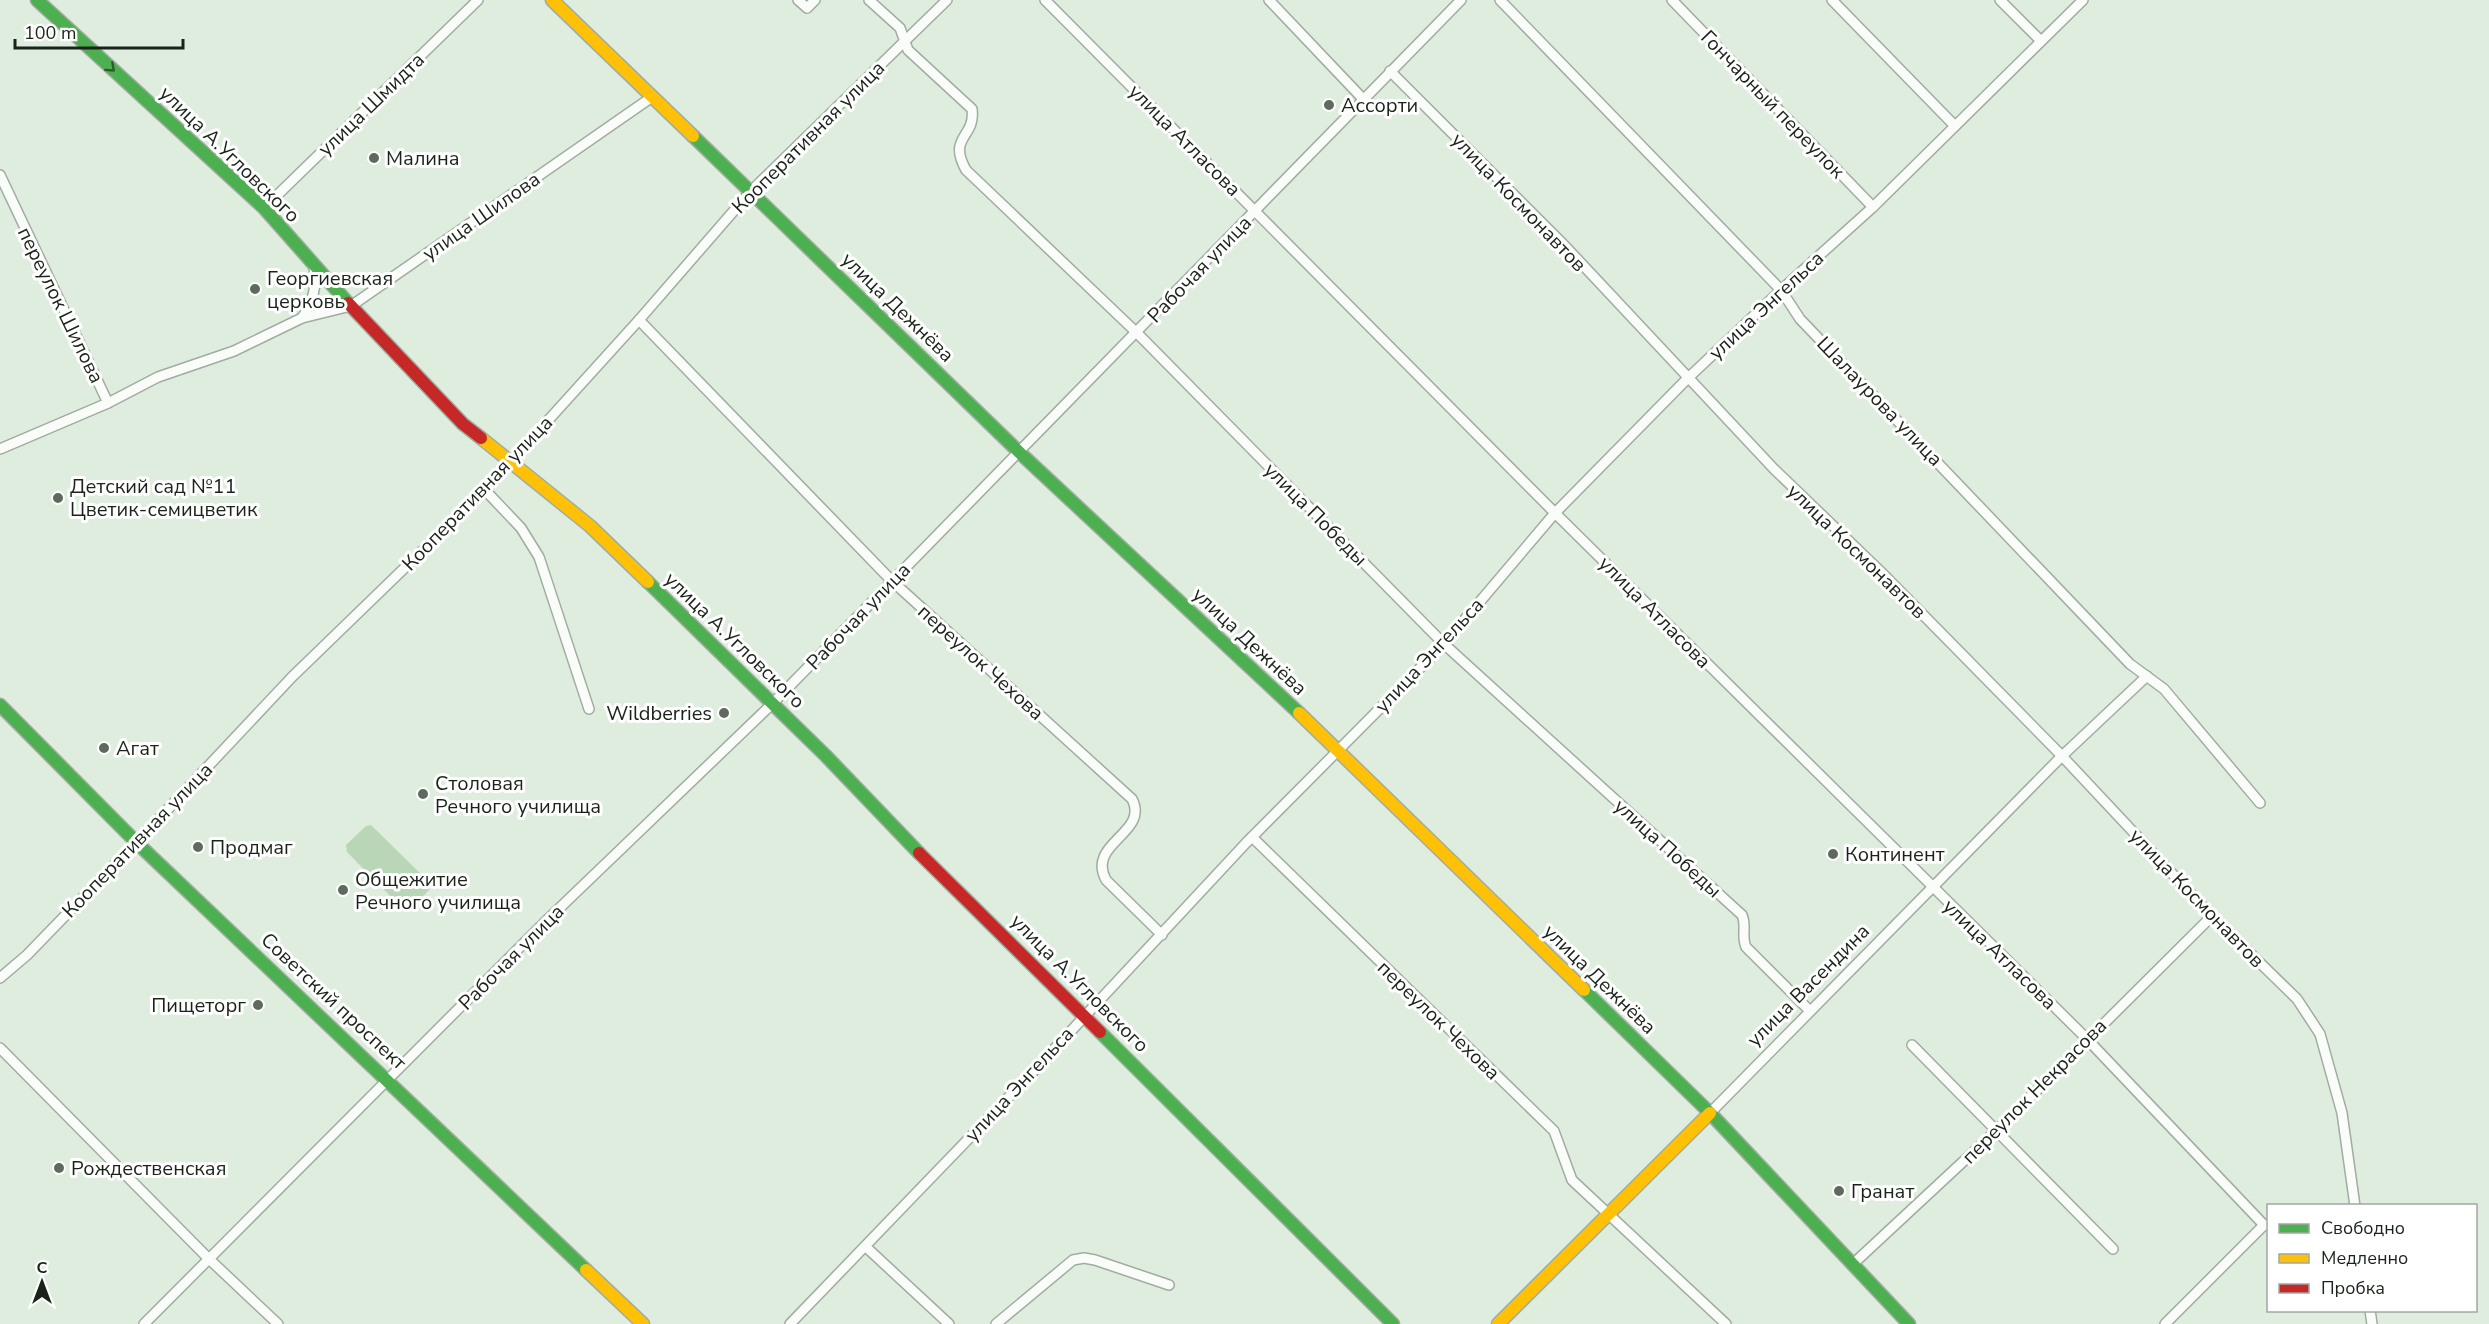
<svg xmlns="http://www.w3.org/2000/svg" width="2489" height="1324" font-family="'Nunito Sans',sans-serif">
<rect width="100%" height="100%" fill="#dfedde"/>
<polygon fill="#b9d7b7" points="371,825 430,883 430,889 410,910 404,910 347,852 346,845 366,826"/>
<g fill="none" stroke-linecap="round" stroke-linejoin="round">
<defs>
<g id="street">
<polyline points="798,0 807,8 815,0"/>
<path d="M869 0 900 28 908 50 972 109C976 138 947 136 966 170L1137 333 1444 644 1742 915C1747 926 1741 936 1746 947L1809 1010"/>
<polyline points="1045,0 1555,513 2087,1039 2264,1225"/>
<polyline points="1269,0 1364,100"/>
<polyline points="1500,0 1781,290 1800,319 2130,664 2164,689 2260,803"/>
<polyline points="1672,0 1873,207"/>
<polyline points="1832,0 1955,126"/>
<polyline points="2000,0 2041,41"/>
<polyline points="1390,71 1565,246 1774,469 1881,572 2062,756 2212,916 2297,999 2320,1034 2342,1113 2355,1206"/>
<polyline points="0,175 108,403"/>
<polyline points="264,208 478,0"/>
<path d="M302 318C313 301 317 288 314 267"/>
<path d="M639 320 891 580 1132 799C1150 833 1086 843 1106 880L1162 935"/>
<polyline points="0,449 108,403 158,377 234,351 302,318 351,306 652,97"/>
<polyline points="485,490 521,528 539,557 589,709"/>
<polyline points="1252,837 1554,1131 1572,1180 1726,1324"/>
<polyline points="0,978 27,955 152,826 292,677 485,490 639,320 751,191 947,0"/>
<polyline points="1912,1045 2113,1249"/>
<polyline points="0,1048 208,1258 278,1324"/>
<polyline points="1710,1113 2062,756 2147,676"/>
<polyline points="866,1247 949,1324"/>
<polyline points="1853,1264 1996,1131 2212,916"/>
<polyline points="2370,1310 2372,1324"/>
<polyline points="144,1324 545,922 772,704 1461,0"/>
<polyline points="790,1324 1030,1075 1246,843 1444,644 1555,513 1687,379 1781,290 1873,207 2083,0"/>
<polyline points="996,1324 1073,1260 1084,1258 1095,1260 1169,1285"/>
<polyline points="2165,1324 2264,1225 2268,1225"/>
</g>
<g id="fast">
<polyline points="37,0 264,208 348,303"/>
<polyline points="693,136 1020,453 1299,713"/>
<polyline points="648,582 826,756 919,853"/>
<polyline points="0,705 136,842 586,1270"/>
<polyline points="1584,990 1710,1113 1909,1324"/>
<polyline points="1100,1032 1393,1324"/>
</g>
<g id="slow">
<polyline points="552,0 693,136"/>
<polyline points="481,438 590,526 648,582"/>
<polyline points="1299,713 1584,990"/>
<polyline points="586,1270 643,1324"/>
<polyline points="1498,1324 1710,1113"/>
</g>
<g id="jam">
<polyline points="348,303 463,424 481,438"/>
<polyline points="919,853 1100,1032"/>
</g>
</defs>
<use href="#street" stroke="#a1aca0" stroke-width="12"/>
<use href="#fast" stroke="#a1aca0" stroke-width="15"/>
<use href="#slow" stroke="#a1aca0" stroke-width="15"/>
<use href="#jam" stroke="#a1aca0" stroke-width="15"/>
<use href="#street" stroke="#fafcfa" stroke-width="9"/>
<use href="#fast" stroke="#4caf50" stroke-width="12"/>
<use href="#slow" stroke="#ffc107" stroke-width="12"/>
<use href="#jam" stroke="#c62828" stroke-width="12"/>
</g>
<defs><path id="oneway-chevron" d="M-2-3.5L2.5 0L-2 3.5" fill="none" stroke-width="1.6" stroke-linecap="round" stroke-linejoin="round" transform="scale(1.5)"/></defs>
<use stroke="#2e5b2f" href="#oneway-chevron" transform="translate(111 68) rotate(42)"/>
<g fill="#5f6a5e" stroke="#fff" stroke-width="2">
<circle cx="1329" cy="105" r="6"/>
<circle cx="374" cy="158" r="6"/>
<circle cx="255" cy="289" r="6"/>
<circle cx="58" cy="498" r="6"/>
<circle cx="724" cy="713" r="6"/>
<circle cx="104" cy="748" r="6"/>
<circle cx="423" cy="794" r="6"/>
<circle cx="198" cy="847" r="6"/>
<circle cx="1833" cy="854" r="6"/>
<circle cx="343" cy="890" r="6"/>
<circle cx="258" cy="1005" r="6"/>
<circle cx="59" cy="1168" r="6"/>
<circle cx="1839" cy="1191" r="6"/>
</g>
<g text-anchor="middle" stroke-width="6" stroke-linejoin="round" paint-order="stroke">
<g font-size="20" fill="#1a2319" stroke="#fff">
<text transform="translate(371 104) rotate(-44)" y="7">улица Шмидта</text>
<text transform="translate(1773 104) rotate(46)" y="7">Гончарный переулок</text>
<text transform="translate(808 137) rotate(-45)" y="7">Кооперативная улица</text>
<text transform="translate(1185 140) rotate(45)" y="7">улица Атласова</text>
<text transform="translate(230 154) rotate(44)" y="7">улица А.Угловского</text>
<text transform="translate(1519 202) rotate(46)" y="7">улица Космонавтов</text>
<text transform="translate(481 216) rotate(-35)" y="7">улица Шилова</text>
<text transform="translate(1199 269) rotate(-46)" y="7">Рабочая улица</text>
<text transform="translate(61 305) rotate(64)" y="7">переулок Шилова</text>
<text transform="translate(1766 305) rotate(-43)" y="7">улица Энгельса</text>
<text transform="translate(898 307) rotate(44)" y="7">улица Дежнёва</text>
<text transform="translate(1880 401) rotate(46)" y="7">Шалаурова улица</text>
<text transform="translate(477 493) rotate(-46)" y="7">Кооперативная улица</text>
<text transform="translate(1316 514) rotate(45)" y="7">улица Победы</text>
<text transform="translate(1857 551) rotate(44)" y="7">улица Космонавтов</text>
<text transform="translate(1655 612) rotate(45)" y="7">улица Атласова</text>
<text transform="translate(858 616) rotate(-46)" y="7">Рабочая улица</text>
<text transform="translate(735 640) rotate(44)" y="7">улица А.Угловского</text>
<text transform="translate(1250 641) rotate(43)" y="7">улица Дежнёва</text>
<text transform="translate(1429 655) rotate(-47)" y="7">улица Энгельса</text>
<text transform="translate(981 662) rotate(42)" y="7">переулок Чехова</text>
<text transform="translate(137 840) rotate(-46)" y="7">Кооперативная улица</text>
<text transform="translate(1668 848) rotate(42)" y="7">улица Победы</text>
<text transform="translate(2197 898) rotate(46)" y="7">улица Космонавтов</text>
<text transform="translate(2000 954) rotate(44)" y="7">улица Атласова</text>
<text transform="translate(511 957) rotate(-45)" y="7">Рабочая улица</text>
<text transform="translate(1600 979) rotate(44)" y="7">улица Дежнёва</text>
<text transform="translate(1080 983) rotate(45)" y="7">улица А.Угловского</text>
<text transform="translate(1808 985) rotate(-45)" y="7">улица Васендина</text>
<text transform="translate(334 1001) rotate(43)" y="7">Советский проспект</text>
<text transform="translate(1439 1020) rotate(44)" y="7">переулок Чехова</text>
<text transform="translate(1019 1084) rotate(-47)" y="7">улица Энгельса</text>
<text transform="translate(2034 1091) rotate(-45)" y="7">переулок Некрасова</text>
</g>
<g font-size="20" fill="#1a2319" stroke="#fff" text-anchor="start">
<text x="1341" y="112">Ассорти</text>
<text x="386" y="165">Малина</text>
<text x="267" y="285">Георгиевская<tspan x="267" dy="23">церковь</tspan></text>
<text x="70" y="493">Детский сад №11<tspan x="70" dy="23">Цветик-семицветик</tspan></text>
<text x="712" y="720" text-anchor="end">Wildberries</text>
<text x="116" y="755">Агат</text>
<text x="435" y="790">Столовая<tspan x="435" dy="23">Речного училища</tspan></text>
<text x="210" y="854">Продмаг</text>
<text x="1845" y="861">Континент</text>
<text x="355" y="886">Общежитие<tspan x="355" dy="23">Речного училища</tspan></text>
<text x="246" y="1012" text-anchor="end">Пищеторг</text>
<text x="71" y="1175">Рождественская</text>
<text x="1851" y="1198">Гранат</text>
</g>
</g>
<rect x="2267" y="1204" width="210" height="108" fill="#ffffff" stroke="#a3a7a3" stroke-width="1.5"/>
<rect x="2279" y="1224" width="30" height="9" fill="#4caf50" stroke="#a3a7a3" stroke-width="1.5"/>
<text x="2321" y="1234" font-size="18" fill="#1a2319">Свободно</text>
<rect x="2279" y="1254" width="30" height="9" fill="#ffc107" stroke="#a3a7a3" stroke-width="1.5"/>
<text x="2321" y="1264" font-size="18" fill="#1a2319">Медленно</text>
<rect x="2279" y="1284" width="30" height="9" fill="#c62828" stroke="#a3a7a3" stroke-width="1.5"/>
<text x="2321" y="1294" font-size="18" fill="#1a2319">Пробка</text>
<g transform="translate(42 1282)" stroke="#ffffff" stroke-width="4.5" paint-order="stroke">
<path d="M0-4.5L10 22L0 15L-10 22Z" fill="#1a2319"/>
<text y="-9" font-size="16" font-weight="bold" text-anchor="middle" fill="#1a2319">С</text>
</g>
<path d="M15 39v9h168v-9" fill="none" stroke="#1a2319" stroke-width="3"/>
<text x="24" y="39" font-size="18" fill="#1a2319" stroke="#ffffff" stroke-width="4.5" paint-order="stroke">100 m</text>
</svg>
